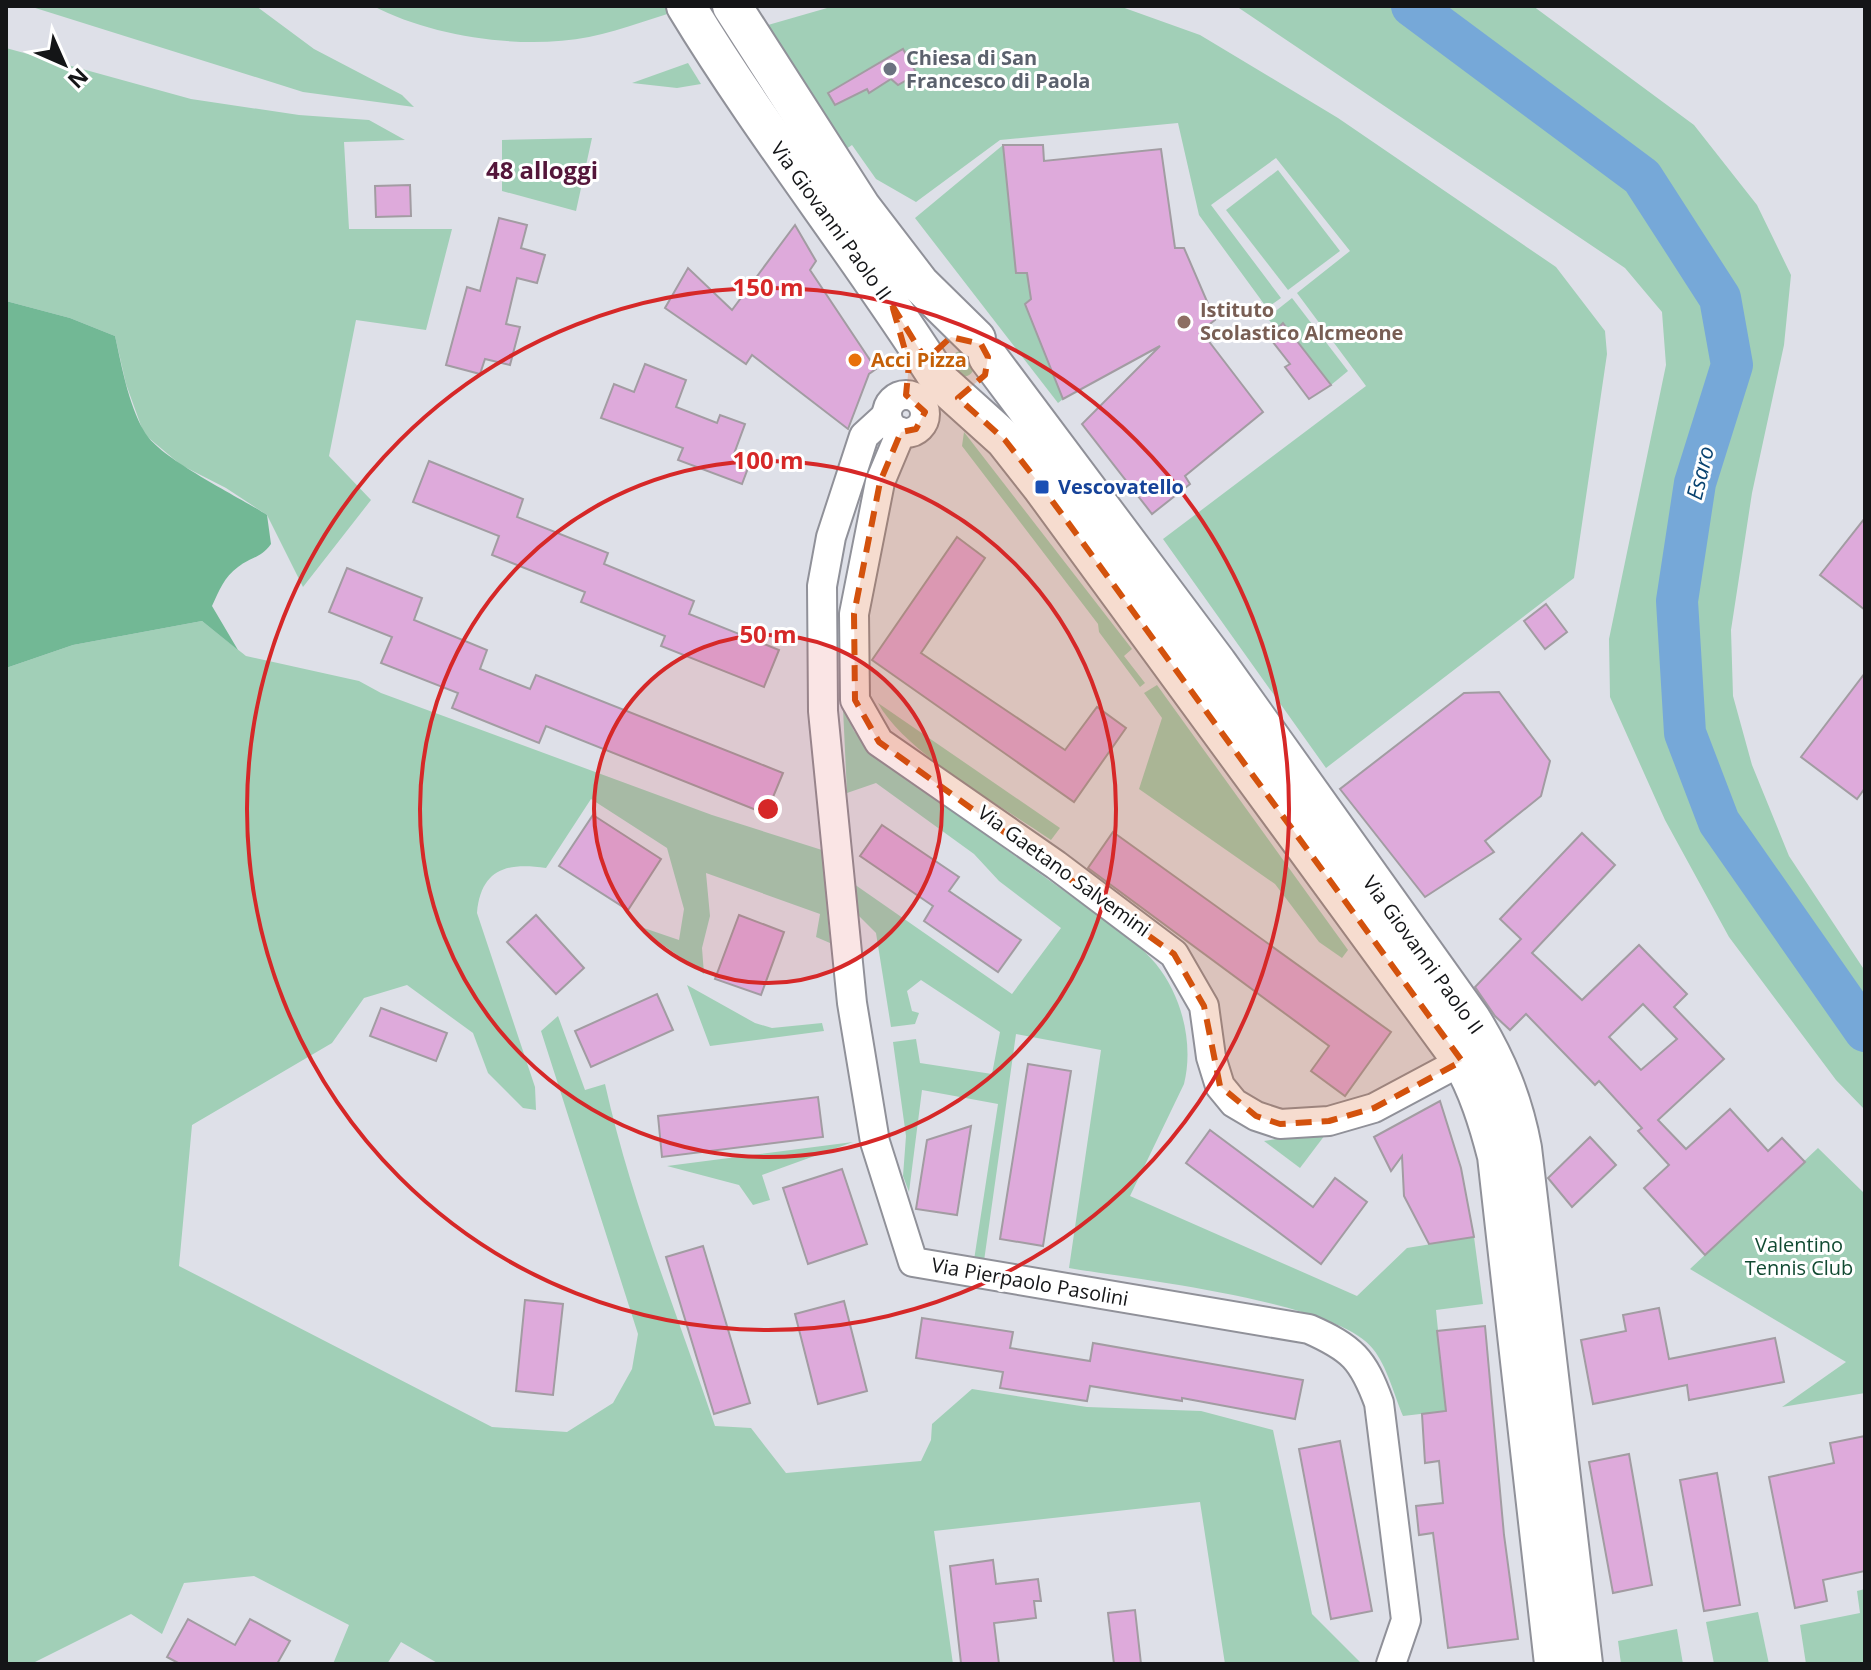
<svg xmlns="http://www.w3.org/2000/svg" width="1871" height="1670" font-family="'Open Sans',sans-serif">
<rect width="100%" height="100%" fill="#dee0e8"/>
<g fill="#a1cfb7">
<polygon points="29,6 256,6 314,49 402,95 414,107 303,92"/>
<path d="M373 6H695C659 15 624 30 589 37 522 50 433 37 373 6Z"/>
<polygon points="834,6 1119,6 1200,35 1338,118 1556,267 1605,331 1607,354 1574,578 1326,768 1163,539 1366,386 1297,293 1350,251 1276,158 1211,205 1281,298 1267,308 1199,215 1178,123 1000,140 916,202 876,179 852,145 843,151 768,25"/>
<polygon points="1236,6 1533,6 1694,125 1757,205 1791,275 1784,345 1752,493 1731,630 1733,696 1752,765 1789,856 1865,971 1865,1110 1836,1080 1729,937 1665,820 1610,697 1609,639 1666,365 1662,312 1625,268"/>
<polygon points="6,48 191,99 299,115 369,120 405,140 344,142 349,229 452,229 426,330 356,320 329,456 371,500 303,587 267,515 226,488 181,465 144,434 126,384 115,336 70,318 6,301"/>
<polygon points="688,63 701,84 677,88 632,83"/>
<polygon points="592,138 576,211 502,191 502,140"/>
<polygon points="1003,145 1016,273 1027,273 1031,299 1026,304 1063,399 1058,403 915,218"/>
<polygon points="1278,170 1340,251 1288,290 1226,210"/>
<polygon points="1292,298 1348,371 1331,385 1267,318"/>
<circle cx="962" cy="364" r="13"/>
<polygon points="964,432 1132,649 1124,656 1145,683 1140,687 1099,632 1098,624 962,446"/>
<path d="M202 621 246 656 359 681 381 693 712 815 822 850 830 943 816 937 820 914 706 873 710 916 702 948 704 974 635 925 679 940 684 909 667 848 591 799 546 868C507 862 481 869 477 913L535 1087 536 1110 523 1108 488 1073 473 1033 407 985 364 998 332 1043 192 1125 179 1266 492 1427 567 1432 613 1403 632 1369 638 1334 541 1031 558 1016 585 1090 605 1084C631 1201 677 1313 715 1426L751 1428 786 1473 921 1461 931 1440 932 1424 972 1389 1087 1407 1201 1411 1273 1430 1312 1614 1362 1664H1225L1200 1502 934 1531 953 1664H439L401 1642 387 1664H333L349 1625 254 1576 184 1583 162 1634 131 1614 31 1664H6V668L73 645Z"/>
<polygon points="1157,685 1348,950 1342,958 1319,942 1275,884 1139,789 1162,718 1144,693"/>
<path d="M878 703 1060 828 1051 840C1002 806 905 753 878 703Z"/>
<path d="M843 708 854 731 871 752C934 798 997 843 1060 888 1091 911 1131 934 1156 964 1182 996 1194 1044 1184 1084L1130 1196 1357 1296 1407 1248 1474 1237 1483 1304 1436 1310 1446 1411 1403 1416C1394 1395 1387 1366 1373 1349 1337 1301 1132 1279 1069 1268L1101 1050 1016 1034 984 1261 974 1260 998 1104 922 1090 909 1192 903 1176 906 1136 893 1042 916 1039 920 1063 992 1074 1000 1032 921 980 907 991 912 1011 919 1013 915 1024 891 1027 876 933 857 914 854 884 1012 994 1061 928 999 881 974 854 876 783 847 793Z"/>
<polygon points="687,985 755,1023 772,1028 822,1023 824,1031 710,1046"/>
<polygon points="1328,1131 1300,1168 1264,1141"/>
<polygon points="853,1142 762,1175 770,1200 753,1205 739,1185 667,1166"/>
<polygon points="1818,1148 1865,1194 1865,1393 1782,1407 1846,1362 1690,1269"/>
<polygon points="1865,1589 1865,1664 1806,1664 1800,1625 1860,1613 1857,1591"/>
<polygon points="1758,1612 1769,1664 1714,1664 1706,1622"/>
<polygon points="1677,1629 1683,1664 1621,1664 1618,1641"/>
</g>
<path fill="#72b895" d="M6 301 70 318 115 336C122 367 128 403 144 431 158 458 238 496 267 515L271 544C261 558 251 557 238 567 224 577 219 591 212 606L238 650 202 621 73 645 6 668Z"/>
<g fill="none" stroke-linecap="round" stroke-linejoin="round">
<polyline stroke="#76a8d8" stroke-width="42" points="1412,6 1642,177 1720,298 1732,365 1695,483 1677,601 1685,733 1719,822 1865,1031"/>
</g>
<g fill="#deaadb" stroke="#a29ca2" stroke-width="2" fill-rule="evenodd">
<polygon points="903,49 917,74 898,85 891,79 869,93 867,89 835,105 828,93"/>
<polygon points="1003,145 1043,145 1044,161 1161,149 1175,248 1184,248 1215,320 1201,331 1263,412 1185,476 1190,484 1152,514 1082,424 1160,346 1063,399 1025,304 1031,299 1027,273 1016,273"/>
<polygon points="410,185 411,216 376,217 375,186"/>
<polygon points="499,218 527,225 521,248 545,255 537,283 517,278 506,324 520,327 510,365 485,359 480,374 446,365 467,287 480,291"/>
<polygon points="795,225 816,261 810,270 876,369 869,374 848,429 752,355 746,364 665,308 688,268 732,310"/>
<polygon points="1283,323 1331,385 1309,399 1285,367 1290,364 1269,337"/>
<polygon points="645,364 686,380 676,407 717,423 720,415 745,424 734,454 751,460 742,484 678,460 683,448 601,418 614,384 634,392"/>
<polygon points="429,461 523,499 517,517 608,553 604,564 694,601 689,614 779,650 764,687 661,646 665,636 581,602 585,592 492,555 499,536 413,502"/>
<polygon points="1865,518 1865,610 1820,575"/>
<polygon points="957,537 985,558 921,653 1065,750 1097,707 1126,728 1074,802 872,660"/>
<polygon points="347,568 422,598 414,620 487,650 480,669 530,689 536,675 783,773 766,814 546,726 539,743 452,708 458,693 381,663 392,637 329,612"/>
<polygon points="1546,604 1567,632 1545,649 1524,621"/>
<polygon points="1865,673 1865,788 1857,799 1801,757"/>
<polygon points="1499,692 1550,761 1541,796 1485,841 1494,852 1425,897 1340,789 1464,693"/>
<polygon points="593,815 661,859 628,910 559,866"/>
<polygon points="882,825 959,877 949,891 1021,940 998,972 924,921 933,906 860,856"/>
<polygon points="1113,832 1391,1032 1345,1096 1311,1071 1329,1046 1088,868"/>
<path d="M1582 833 1615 865 1532 953 1582 1000 1639 945 1687 994 1674 1007 1724 1059 1658 1120 1686 1149 1730 1109 1768 1151 1782 1138 1805 1162 1705 1255 1644 1188 1669 1165 1638 1131 1642 1128 1599 1081 1595 1085 1526 1014 1510 1030 1495 1016 1475 987 1521 939 1500 919ZM1643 1004 1677 1039 1641 1070 1609 1037Z"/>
<polygon points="536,915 584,968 556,994 507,942"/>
<polygon points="739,915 784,932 761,995 715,979"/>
<polygon points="657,994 673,1030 591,1067 575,1031"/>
<polygon points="381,1008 447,1033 436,1061 370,1036"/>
<polygon points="1028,1064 1071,1071 1043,1246 1000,1239"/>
<polygon points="818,1097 823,1137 662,1157 658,1116"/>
<polygon points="1440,1101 1461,1168 1474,1237 1429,1244 1404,1196 1402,1156 1391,1171 1374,1137"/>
<polygon points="971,1126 957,1215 916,1209 927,1140"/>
<polygon points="1210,1130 1313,1207 1335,1178 1367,1202 1321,1264 1186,1163"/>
<polygon points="1590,1137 1616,1165 1572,1207 1548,1178"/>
<polygon points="842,1169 867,1244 808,1264 783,1188"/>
<polygon points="703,1246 750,1403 714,1414 666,1257"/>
<polygon points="525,1300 563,1304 553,1395 516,1391"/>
<polygon points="844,1301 867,1391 818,1404 795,1314"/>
<polygon points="1659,1308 1669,1359 1775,1338 1784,1382 1689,1400 1687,1385 1593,1404 1581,1340 1626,1331 1623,1315"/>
<polygon points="922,1318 1013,1332 1010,1348 1090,1361 1093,1343 1303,1380 1295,1419 1182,1398 1182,1401 1090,1386 1087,1401 1000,1388 1003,1372 916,1358"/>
<polygon points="1485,1326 1504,1535 1518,1639 1448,1648 1433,1533 1419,1535 1416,1506 1443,1503 1439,1461 1425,1463 1422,1414 1446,1411 1437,1331"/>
<polygon points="1865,1436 1865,1571 1823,1580 1827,1601 1795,1608 1769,1477 1834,1463 1830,1443"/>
<polygon points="1340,1441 1372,1611 1331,1619 1299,1449"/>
<polygon points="1629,1454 1652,1585 1613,1593 1589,1462"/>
<polygon points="1717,1473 1740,1605 1704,1611 1680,1480"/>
<polygon points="993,1560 996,1584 1038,1579 1041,1601 1034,1601 1036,1618 994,1623 999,1664 961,1663 950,1566"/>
<polygon points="1135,1610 1141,1664 1114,1664 1108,1613"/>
<polygon points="188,1619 235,1645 250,1619 290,1641 277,1664 180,1664 167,1657"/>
</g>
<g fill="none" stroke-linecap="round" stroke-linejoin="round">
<defs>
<g id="street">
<circle cx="906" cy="414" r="19"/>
<path d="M887 415 864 436 831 537 822 586 823 711 852 1003 875 1142 913 1262 1309 1329C1352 1348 1363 1359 1379 1403L1406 1620 1391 1664"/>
<polyline points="901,432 880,482 854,614 855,700 879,742 1056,865 1174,954 1204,1006 1211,1057 1220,1086 1234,1103 1256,1116 1280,1124 1329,1121 1374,1108 1462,1061"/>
</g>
<g id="secondary">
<path d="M686 6C763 133 855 248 935 373"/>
<polyline points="732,6 861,207 920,284 976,339"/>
<path d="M988 357 1217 663 1471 1019C1497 1061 1513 1100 1522 1148L1583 1664"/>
<path d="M945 386 1005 440 1042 487 1460 1058C1478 1089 1488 1121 1497 1156L1554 1664"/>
</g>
</defs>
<use href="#street" stroke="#909199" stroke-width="32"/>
<use href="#secondary" stroke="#909199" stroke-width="42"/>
<use href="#street" stroke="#fff" stroke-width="28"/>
<use href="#secondary" stroke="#fff" stroke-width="38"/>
</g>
<path fill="#d3520d" fill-opacity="0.2" stroke="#d3520d" stroke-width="6" stroke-dasharray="16 10" stroke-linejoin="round" d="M892 305 926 360 951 337 981 344 988 357 985 375 958 398 1005 440 1042 487 1462 1061 1374 1108 1329 1121 1280 1124 1256 1116 1220 1086 1204 1006 1174 954 879 742 855 700 854 614 880 482 901 432 916 429 925 412 906 395 909 364Z"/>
<circle cx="768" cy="809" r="174" fill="#d62828" fill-opacity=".12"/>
<g fill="none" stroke="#d62828" stroke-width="4">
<circle cx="768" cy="809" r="174"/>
<circle cx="768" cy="809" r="348"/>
<circle cx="768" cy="809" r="521"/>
</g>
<circle fill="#6b7280" stroke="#fff" stroke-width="3" cx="890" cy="69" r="8"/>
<circle fill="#8d6e63" stroke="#fff" stroke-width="3" cx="1184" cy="322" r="8"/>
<circle fill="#e8710a" stroke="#fff" stroke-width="3" cx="855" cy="360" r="8"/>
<rect fill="#1a4fb4" stroke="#fff" stroke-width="3" x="1034" y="479" width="16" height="16" rx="4"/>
<g text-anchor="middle" stroke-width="6" stroke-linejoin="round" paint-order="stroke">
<g font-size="20" font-weight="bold" fill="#5b616d" stroke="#fff" text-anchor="start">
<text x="906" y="65">Chiesa di San<tspan x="906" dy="23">Francesco di Paola</tspan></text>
</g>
<g font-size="20" fill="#141517" stroke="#fff">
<text transform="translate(831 221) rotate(54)" y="7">Via Giovanni Paolo II</text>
<text transform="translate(1064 871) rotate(36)" y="7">Via Gaetano Salvemini</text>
<text transform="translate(1423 955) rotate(54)" y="7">Via Giovanni Paolo II</text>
<text transform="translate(1030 1282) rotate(10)" y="7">Via Pierpaolo Pasolini</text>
</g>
<g font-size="20" font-weight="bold" fill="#785e54" stroke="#fff" text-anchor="start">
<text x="1200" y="317">Istituto<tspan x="1200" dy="23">Scolastico Alcmeone</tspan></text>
</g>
<g font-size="20" font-weight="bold" fill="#c56008" stroke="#fff" text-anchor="start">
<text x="871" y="367">Acci Pizza</text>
</g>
<g font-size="20" font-weight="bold" fill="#164399" stroke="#fff" text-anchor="start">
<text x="1058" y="494">Vescovatello</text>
</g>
<g font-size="20" fill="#114a32" stroke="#fff">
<text x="1799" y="1252">Valentino<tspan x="1799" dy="23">Tennis Club</tspan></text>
</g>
<g font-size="22" font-style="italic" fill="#094370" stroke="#fff">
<text transform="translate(1700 473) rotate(-76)" y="8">Esaro</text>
</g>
<g font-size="24" font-weight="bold" fill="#54163a" stroke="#fff">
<text x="542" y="179">48 alloggi</text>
</g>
</g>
<circle cx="768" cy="809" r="12" fill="#d62828" stroke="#fff" stroke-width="4"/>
<g font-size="24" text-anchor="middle" font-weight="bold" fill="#d62828" stroke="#fff" stroke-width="6" stroke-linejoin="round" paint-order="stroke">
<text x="768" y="296">150 m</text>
<text x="768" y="469">100 m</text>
<text x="768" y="643">50 m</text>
</g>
<rect width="1871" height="1670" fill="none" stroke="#141517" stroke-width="16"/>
<g transform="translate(64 64) rotate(135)" stroke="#ffffff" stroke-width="6" paint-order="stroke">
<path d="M0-6L14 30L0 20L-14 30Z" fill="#141517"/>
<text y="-12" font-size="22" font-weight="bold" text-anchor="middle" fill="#141517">N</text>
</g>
</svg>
